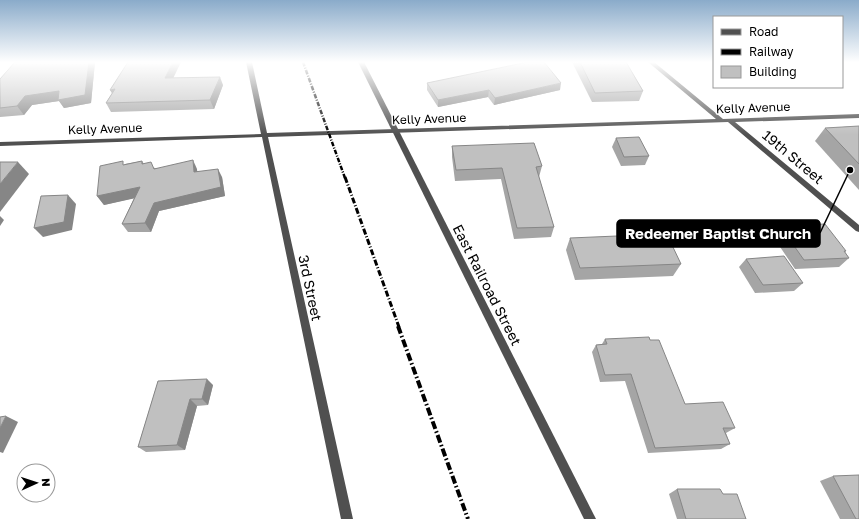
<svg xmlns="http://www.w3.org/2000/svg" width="859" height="519" font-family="'Golos Text',sans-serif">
<rect width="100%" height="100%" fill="#fff"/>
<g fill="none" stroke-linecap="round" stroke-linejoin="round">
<polygon fill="#505050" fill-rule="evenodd" points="246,62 252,62 267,133 716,119 648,62 654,62 723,119 859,114 859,118 735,122 859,225 859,232 856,231 728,122 268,137 353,519 341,519 262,137 0,146 0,142 261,134"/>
<polygon fill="#505050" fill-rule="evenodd" points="358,62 364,62 596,519 584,519"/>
<polyline stroke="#000" stroke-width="2.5" stroke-dasharray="4.5 1.5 1 1.5" stroke-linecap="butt" points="303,62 345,178"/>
<polyline stroke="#000" stroke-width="3" stroke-dasharray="6 2 1 2" stroke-linecap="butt" points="345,177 399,327"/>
<polyline stroke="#000" stroke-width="4" stroke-dasharray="8 2.5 1.5 2.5" stroke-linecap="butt" points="398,326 468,519"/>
</g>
<g fill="#a5a5a5">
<polygon points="15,62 95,62 91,103 64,108 59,101 32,105 24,115 0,117 0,79"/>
<polygon points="572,62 626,62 643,91 639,101 592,102"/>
<polygon points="173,78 223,85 214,109 111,112 106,103 112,93 110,90"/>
<polygon points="427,83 560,90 494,105 488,97 438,107 427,90"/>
<polygon points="859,126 859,190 815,141 825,128"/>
<polygon points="616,138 649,156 645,165 621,166 612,147"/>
<polygon points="452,146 542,166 539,177 554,227 551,237 514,239 501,179 455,181 452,157"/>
<polygon points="142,161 144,164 155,168 197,169 197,171 222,177 225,196 159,211 151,232 128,232 122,224 134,198 104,205 97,196 125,164"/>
<polygon points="780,226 846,251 845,252 849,258 839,267 795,269 772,235"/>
<polygon points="570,238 668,243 681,264 673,276 575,280 566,250"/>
<polygon points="746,259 803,283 794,291 755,293 739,267"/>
<polygon points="605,339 650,340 685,404 735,428 726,433 730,444 721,449 648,453 625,381 600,382 592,352 596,345 602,344"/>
<polygon points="158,381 213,385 208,405 197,406 185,450 146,452 138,447"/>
<polygon points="833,476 859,519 840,519 820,481"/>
<polygon points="677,489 723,494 746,519 677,519 669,494"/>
</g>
<g fill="#868686">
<polygon points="89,62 95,62 91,103 64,108 59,101 32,105 24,115 17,106 25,96"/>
<polygon points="173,62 181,62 169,87 165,78"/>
<polygon points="220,77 223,85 214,109 210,100"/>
<polygon points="561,83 560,90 494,105 495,98"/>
<polygon points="115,89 116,99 110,90"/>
<polygon points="489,90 488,97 438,107 438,100"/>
<polygon points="193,160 197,169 198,181 194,172"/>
<polygon points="18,162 29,174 0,212 0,184"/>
<polygon points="218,169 222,177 225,196 159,211 151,232 145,223 154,203"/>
<polygon points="140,187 145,196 104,205 97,196"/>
<polygon points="68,195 76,204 72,230 43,237 34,228"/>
<polygon points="0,216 4,220 0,226"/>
<polygon points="207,379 213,385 208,405 202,399"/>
<polygon points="190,399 197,406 185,450 177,445"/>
<polygon points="6,416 18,422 3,453 0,452 0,428"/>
</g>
<g fill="#c0c0c0" stroke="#868686">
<polygon points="15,62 89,62 85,95 58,100 59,91 25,96 17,106 0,108 0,79"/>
<polygon points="128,62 173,62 165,78 220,77 210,100 106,103 115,89 110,90"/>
<polygon points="528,62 544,62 561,83 495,98 489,90 438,100 427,83"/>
<polygon points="580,62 626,62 643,91 595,93"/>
<polygon points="859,126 859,164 825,128"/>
<polygon points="639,137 649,156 624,157 616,138"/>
<polygon points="534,143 542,166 536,167 554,227 517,228 502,168 456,170 452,146"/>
<polygon points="193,160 194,172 218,169 221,187 154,203 145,223 122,224 140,187 97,196 100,166 123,161 123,165 142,161 142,164 151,162 154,169"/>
<polygon points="0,162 18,162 0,184"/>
<polygon points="68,195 64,222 34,228 41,196"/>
<polygon points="825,224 846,251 844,251 849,258 804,260 780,226"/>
<polygon points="664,234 668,243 671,243 681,264 580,268 570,238"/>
<polygon points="784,256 803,283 763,285 746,259"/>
<polygon points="649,337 650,340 659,340 685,404 723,402 735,428 723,428 730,444 655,448 631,374 605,375 596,345 607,344 605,339"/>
<polygon points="207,379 202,399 190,399 177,445 138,447 158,381"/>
<polygon points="6,416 0,428 0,417"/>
<polygon points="859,475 859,519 856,519 833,476"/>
<polygon points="677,489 720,489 723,494 737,494 746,519 686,519"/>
</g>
<linearGradient id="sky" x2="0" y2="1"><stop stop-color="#8aabca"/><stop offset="0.46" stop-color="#fff"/><stop offset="1" stop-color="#fff" stop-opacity="0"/></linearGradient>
<rect width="859" height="135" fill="url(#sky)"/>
<g text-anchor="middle" stroke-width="3" stroke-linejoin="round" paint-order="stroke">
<g font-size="12" fill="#000" stroke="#fff">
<text transform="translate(753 108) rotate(-2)" y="4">Kelly Avenue</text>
<text transform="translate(429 119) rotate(-2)" y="4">Kelly Avenue</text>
<text transform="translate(105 129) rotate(-2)" y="4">Kelly Avenue</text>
</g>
<g font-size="14" fill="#000" stroke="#fff">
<text transform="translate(793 157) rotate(40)" y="5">19th Street</text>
<text transform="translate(487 285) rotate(63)" y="5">East Railroad Street</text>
<text transform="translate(310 288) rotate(78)" y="5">3rd Street</text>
</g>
</g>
<path fill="none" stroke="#000" stroke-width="1.5" d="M850 170L820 233"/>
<circle fill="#000" stroke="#fff" stroke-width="1.5" cx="850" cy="170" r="4"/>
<rect fill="#000" stroke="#000" stroke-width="1.5" x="617" y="220" width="203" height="27" rx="4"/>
<g font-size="15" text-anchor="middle" font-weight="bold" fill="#fff">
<text x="718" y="239">Redeemer Baptist Church</text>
</g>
<rect x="713" y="16" width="130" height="72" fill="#ffffff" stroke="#999999"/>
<rect x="721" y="29" width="20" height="6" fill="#505050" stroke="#999999"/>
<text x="749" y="36" font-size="12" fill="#000000">Road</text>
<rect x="721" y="49" width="20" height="6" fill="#000000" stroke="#999999"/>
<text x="749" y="56" font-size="12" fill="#000000">Railway</text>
<rect x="721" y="66" width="20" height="12" fill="#c0c0c0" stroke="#999999"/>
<text x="749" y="76" font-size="12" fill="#000000">Building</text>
<g transform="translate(36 483) rotate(87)"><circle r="19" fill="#ffffff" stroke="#999999"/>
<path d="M0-3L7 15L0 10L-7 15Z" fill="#000000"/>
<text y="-6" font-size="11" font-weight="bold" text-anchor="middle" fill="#000000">N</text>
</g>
</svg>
